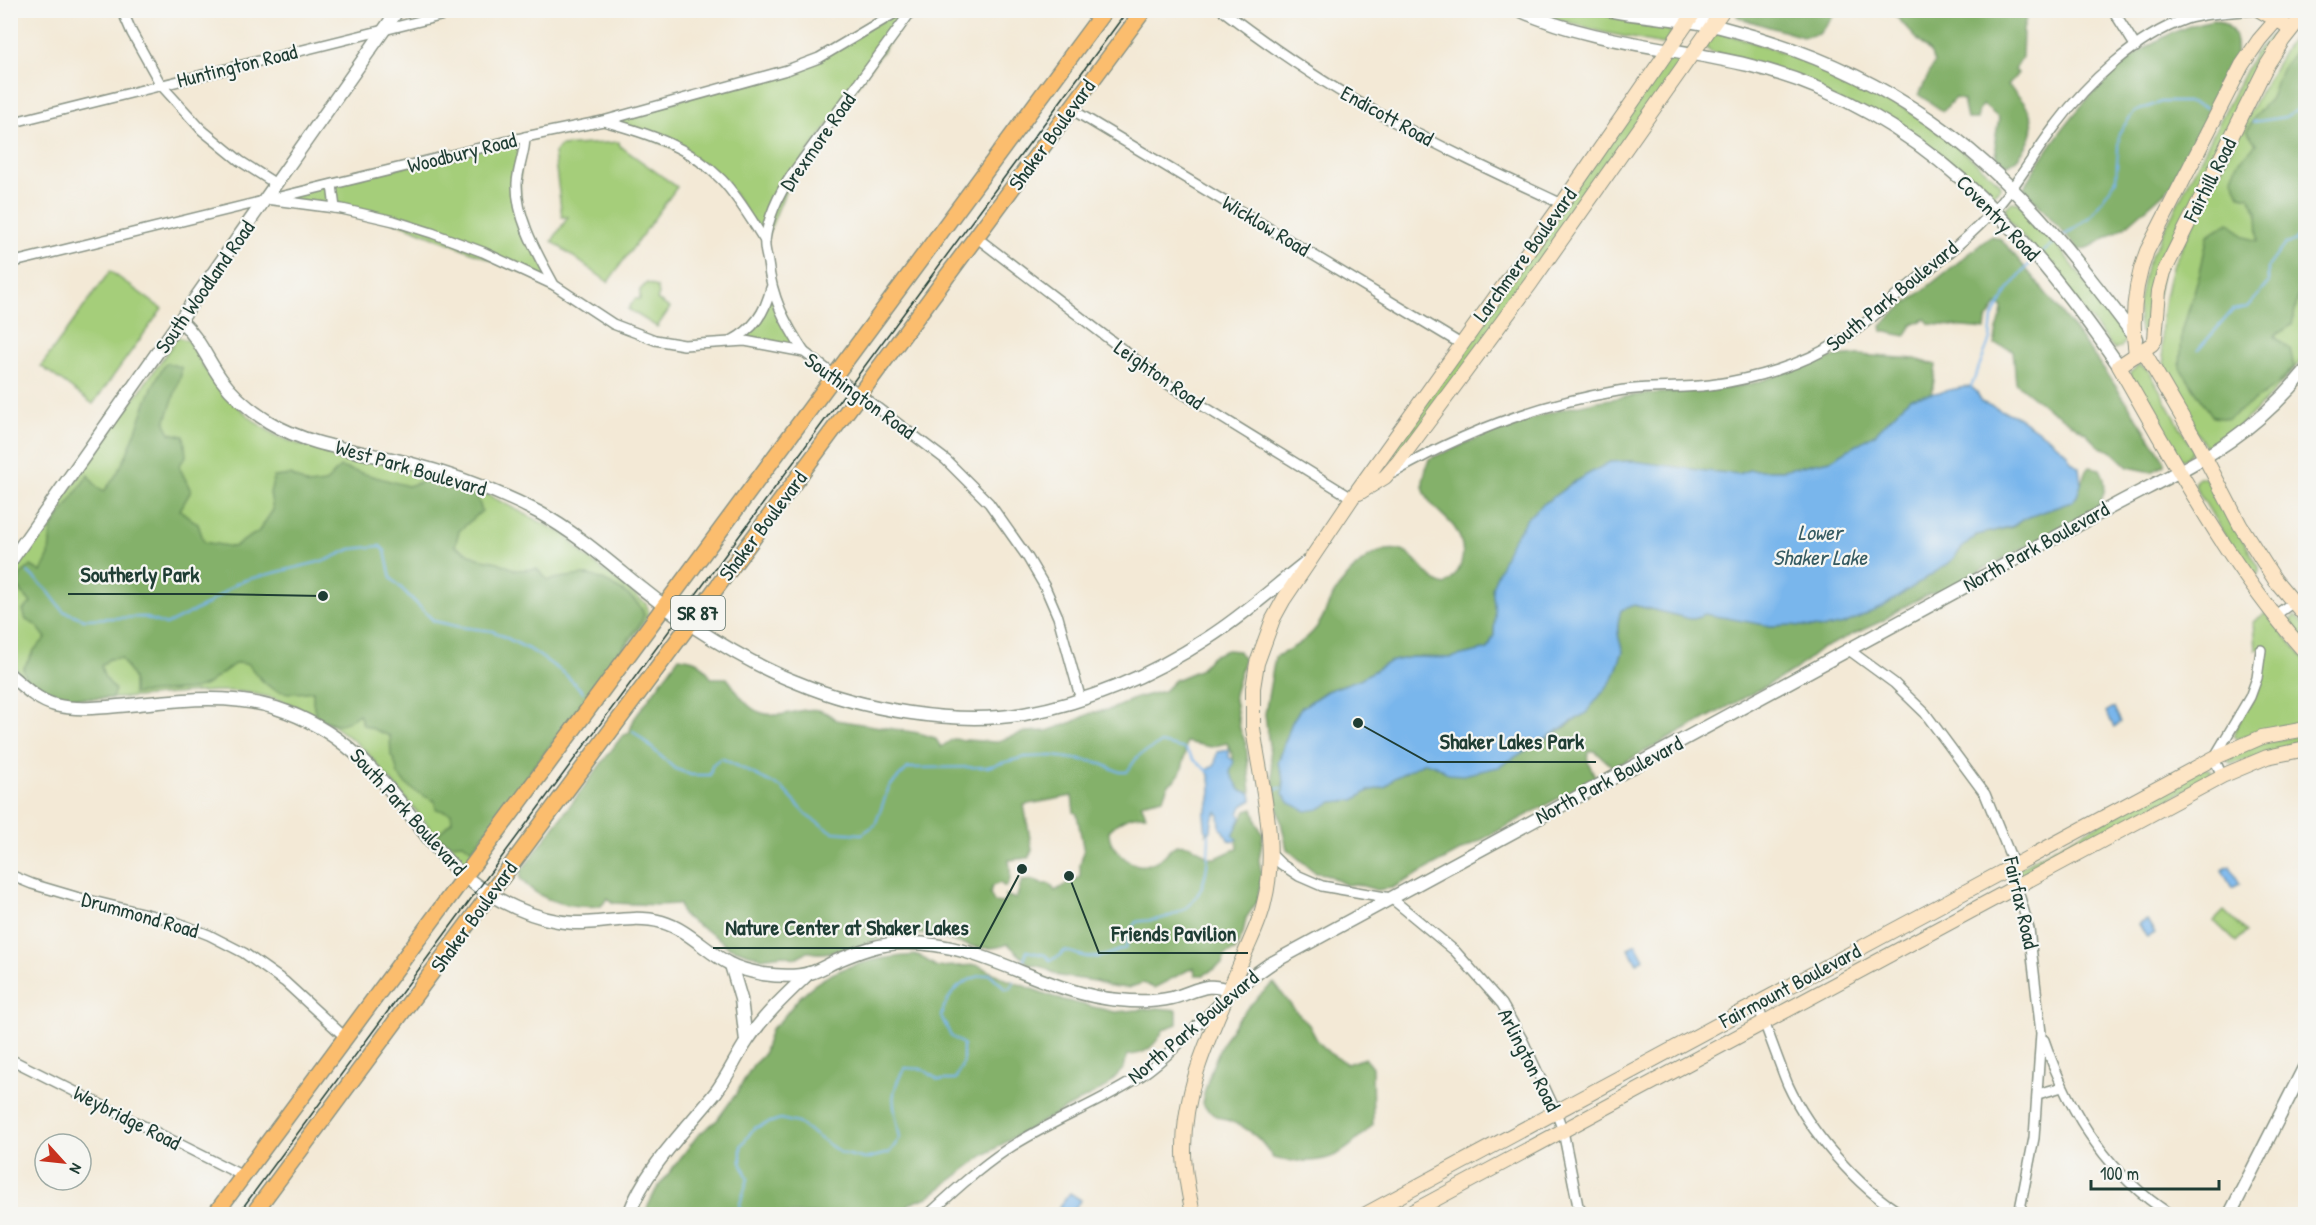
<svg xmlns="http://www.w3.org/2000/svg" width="2316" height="1225" font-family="'Patrick Hand',sans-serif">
<rect width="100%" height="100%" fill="#f6f6f2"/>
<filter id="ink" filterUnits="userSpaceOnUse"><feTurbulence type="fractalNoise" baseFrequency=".0167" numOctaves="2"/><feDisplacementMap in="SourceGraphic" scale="12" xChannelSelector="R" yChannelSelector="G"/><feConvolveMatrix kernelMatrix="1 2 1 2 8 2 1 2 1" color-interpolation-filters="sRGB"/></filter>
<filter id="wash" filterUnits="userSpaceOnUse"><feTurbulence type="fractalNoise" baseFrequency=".008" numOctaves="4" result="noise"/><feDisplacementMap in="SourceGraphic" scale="24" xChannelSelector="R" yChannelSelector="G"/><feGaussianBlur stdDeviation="1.35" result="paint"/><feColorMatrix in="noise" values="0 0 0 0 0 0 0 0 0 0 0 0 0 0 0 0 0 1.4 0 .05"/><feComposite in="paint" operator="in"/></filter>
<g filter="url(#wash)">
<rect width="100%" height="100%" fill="#f3e9d6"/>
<g fill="#a5ce7a" stroke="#628657" stroke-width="1.5">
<polygon points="900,11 912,11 793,173 765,241 734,194 690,154 603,121 787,70"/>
<polygon points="1529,11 1590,11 1665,26 1671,32 1668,42 1662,44 1602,32"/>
<path d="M2305 20V355C2287 379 2233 441 2205 446 2194 426 2180 406 2171 385 2155 347 2162 305 2172 267L2261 90 2289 42Z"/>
<polygon points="2275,31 2248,86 2241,109 2164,258 2151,330 2148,333 2140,332 2138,307 2146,266 2254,54"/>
<path d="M1718 32C1783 50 1848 73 1906 109 1939 130 1970 157 2000 183V188L1990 197 1985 194 1956 167 1893 122 1711 52 1706 48V42L1710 35Z"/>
<polygon points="1669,50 1692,53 1399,461 1352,498"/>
<polygon points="525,137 520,167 520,207 554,285 394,221 266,199"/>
<polygon points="619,142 620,146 677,187 608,282 552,241 568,217 562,217 554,153 560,146"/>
<polygon points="2012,202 2019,203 2060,249 2126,335 2125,342 2120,348 2114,349 2006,216 2006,208"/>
<polygon points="110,271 162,309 93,404 41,366"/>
<polygon points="647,283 657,287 659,294 657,300 670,308 657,327 628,309 635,299 640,299 640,290"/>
<polygon points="771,288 804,352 739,337 748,331"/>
<path d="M178 337 189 341 203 366 222 393 258 424 277 436 301 445 399 466 488 495 566 535 584 555 646 604C650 612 648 616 643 624L468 862 458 860 452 854 365 750C327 717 280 693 229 691 182 689 74 711 37 689 27 683 19 671 11 663V573Z"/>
<polygon points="2139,365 2149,371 2193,450 2186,459 2180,460 2131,379 2131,372"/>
<polygon points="2199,477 2203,477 2208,481 2259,567 2259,572 2256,576 2248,574 2196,488 2195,482"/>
<path d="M2266 613 2305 660V724L2291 725 2237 739 2233 736C2237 721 2250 708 2255 692 2260 679 2260 663 2263 649H2256L2254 621Z"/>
<polygon points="2295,616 2305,625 2305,648 2288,622"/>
<polygon points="2305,734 2305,745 2231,764 2226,759 2252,745"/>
<polygon points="2202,768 2210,769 2212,772 2209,778 2024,877 2019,875 2017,872 2020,867"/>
<polygon points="2224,911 2246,932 2236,942 2214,921"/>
</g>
<g fill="#84b16a" stroke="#52774f" stroke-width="1.5" fill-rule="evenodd">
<polygon points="1738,11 1738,10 1837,11 1819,34 1803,37 1746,20 1737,16"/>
<path d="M2018 11 2027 15 2023 30 2022 57 2015 70 2018 73 2008 86C2028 103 2042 125 2025 148 2019 156 2016 161 2008 165L1997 156 1995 141 1999 118 1983 105 1979 110 1977 119H1967L1963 100 1955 98 1943 111 1919 95 1934 63 1931 54 1891 11Z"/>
<path d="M2214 20C2239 26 2237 42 2236 64L2178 180 2125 227 2090 247 2079 250 2024 188 2026 183C2067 116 2132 33 2214 20Z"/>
<polygon points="2305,38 2305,276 2301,282 2292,325 2274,336 2290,349 2294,367 2278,384 2228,419 2213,417 2180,368 2182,332 2200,272 2208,235 2229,222 2245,237 2258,241 2257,212 2249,197 2240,195 2232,177 2238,163 2256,144 2247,130 2255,116 2271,98 2280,71"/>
<path d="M1991 236 2001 239C2060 308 2116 382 2164 460V465L2152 472 2128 467 2111 451 2100 447 2086 433 2043 405 2016 383 2013 350 1995 344C1995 328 2002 322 2002 307L1997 305 1986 321 1985 329 1930 324 1925 319 1912 325 1905 336 1882 331 1881 326 1896 312Z"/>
<path d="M1859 355 1915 359 1936 365 1932 394 1910 398 1875 434 1831 460 1783 470H1749L1739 474 1705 471 1633 461 1611 462 1574 482 1541 506 1492 587 1495 612 1494 635 1488 649 1449 658 1412 657 1389 662 1360 679 1326 691 1301 708 1292 722 1280 755 1278 763 1284 780 1282 788 1319 809 1332 802 1354 800 1368 791 1385 787 1394 778 1425 762 1435 765 1449 774 1549 738 1586 713 1613 679 1623 652C1617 636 1616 626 1621 610L1633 605 1691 619 1705 614 1771 626 1791 625 1824 628 1844 624 1884 606 1949 563 1961 549 1977 535 2013 527 2023 519 2071 502 2077 496 2085 472 2089 467 2100 469C2108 484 2105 494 2097 509L1946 589C1931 591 1896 610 1884 620L1821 649 1792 672 1614 768 1595 751H1589L1588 762 1596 778 1392 888 1377 890 1356 884 1346 885 1326 874 1316 873 1287 849 1276 800 1265 714 1275 657C1291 649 1305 642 1316 628 1325 617 1328 602 1336 591 1349 572 1372 546 1398 550 1417 553 1425 580 1445 585 1465 571 1468 547 1454 527 1443 513 1427 506 1423 486 1422 479 1427 466 1429 459 1495 430 1551 407 1623 397 1665 390 1708 393 1750 384 1775 378 1798 366 1823 359 1834 356 1847 356 1859 355Z"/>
<path d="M166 363 181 367V375L165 423 170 433 184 436 186 456 179 466 191 491 180 510 198 524 204 542 233 547 258 532 273 510 270 493 274 477 291 475 308 485 325 483 340 467 408 486 424 481 477 496 482 511 459 531 455 546 478 558 498 562 515 570 537 569 548 580C560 578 574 575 587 575 603 577 641 599 644 615L640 624 472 850 463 843 449 844 439 838 438 834 452 821 451 813 436 809 435 801C423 796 404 786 398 774 395 767 397 762 391 756L390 736 363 725 359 714C342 728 334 726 316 716L313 702V691C279 697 268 691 248 664L236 663 206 685 195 689 133 694V678L121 658 109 659 101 666 104 676 115 690 112 698C84 698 32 704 23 669L35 649 46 638 36 625 26 620 23 610 31 603 17 586 21 574 31 566 41 572 49 555 51 529 88 475 97 487 104 491C136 455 139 402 166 363Z"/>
<path d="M1227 650 1239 651 1244 660 1234 694 1240 729 1246 744 1251 793 1240 790 1230 772C1235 759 1234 755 1227 743L1211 747 1186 742C1184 760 1185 775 1168 785L1163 798 1141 803 1146 815C1130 815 1120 819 1109 831 1109 842 1114 848 1122 856 1136 869 1148 868 1164 856 1167 853 1171 848 1175 846 1188 841 1200 850 1209 858H1216L1238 848 1237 839 1233 836 1246 811 1253 809 1257 823 1263 835 1259 860 1262 876 1257 902 1246 918 1243 934 1235 951 1226 954 1222 964 1204 975H1195L1194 967 1154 988 1143 983 1128 988 1109 986 1095 981 1059 976 1043 967 1029 964 1008 944C980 956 950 937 922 934 888 931 854 952 821 953 816 954 811 951 807 952 803 953 798 957 795 958L782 955 762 958 728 947 718 938 682 915 679 904 657 905 613 903 608 898 601 906C571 908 540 903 520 878L521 871 622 736 629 733 634 719 679 657C697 659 702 662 711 678H727C736 689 745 707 759 712 788 724 809 695 836 720L919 733 935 738 941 747 953 739 995 742 1025 732 1047 731 1073 722 1091 713 1112 709 1136 698 1164 691 1175 680 1199 670 1212 656ZM1072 796 1074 812 1077 814 1084 852 1080 864V877L1055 891 1050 884H1041L1034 880 1022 881 1016 899 1005 895 1006 900 1002 903 994 902 990 893 992 886 1000 883 1005 887C1013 880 1010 871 1009 860L1028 858 1032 850 1024 805Z"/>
<path d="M918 955 937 967 978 965 1003 978 1059 999 1115 1012 1158 1008 1177 1010V1024L1164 1029C1155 1046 1146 1055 1127 1055L1124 1068 1106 1087 1014 1137 986 1154 928 1197 909 1204 904 1214H644L656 1190 698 1135 717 1120 736 1094 753 1065 763 1055 771 1029C784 1021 790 1006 802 995 833 965 877 957 918 955Z"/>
<path d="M1274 983 1293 1008 1309 1025 1317 1040 1329 1053 1347 1064 1365 1058 1372 1067 1373 1125C1361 1136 1346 1152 1331 1157 1314 1163 1290 1162 1273 1158 1266 1146 1256 1134 1243 1127 1228 1119 1212 1118 1202 1103 1214 1050 1232 1017 1274 983Z"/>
</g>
<g fill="#79b6ec" stroke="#4c7a90" stroke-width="1.5">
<path d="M1965 387H1971L1977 392 1981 402 2018 417 2052 440 2066 452 2071 461 2079 467 2081 484 2077 496 2071 502 2023 519 2013 526 1977 535 1961 549 1949 563 1884 606 1844 624 1824 628 1791 625 1771 626 1705 614 1691 619 1634 605 1621 610C1616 626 1617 636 1623 651L1613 679 1586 713 1499 767 1463 775 1449 774 1435 765 1425 762 1394 778 1385 787 1368 791 1354 800 1332 802 1319 809 1306 811 1290 803 1283 794 1284 780 1278 763 1292 722 1301 708 1327 691 1360 679 1389 662 1412 657 1449 658 1488 649 1494 635 1495 612 1492 587 1509 546 1528 517 1541 506 1574 482 1610 462 1633 461 1705 471 1739 474 1749 470H1783L1831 460 1875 434 1910 398Z"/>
<polygon points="2111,708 2114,708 2121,722 2114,727 2106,712"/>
<path d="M1229 750V757L1234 761 1230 772 1240 790 1251 793 1252 800 1242 806 1239 814 1241 817 1233 836 1237 839 1234 842 1228 840 1224 831 1220 828 1219 814 1217 812 1212 820 1211 830 1206 834 1204 814C1212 802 1213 783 1207 770L1215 764 1217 752Z"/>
<polygon points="2230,866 2240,884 2232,888 2222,870"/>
<polygon points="2147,920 2155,933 2147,938 2139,924"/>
<polygon points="1636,944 1644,959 1637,963 1628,948"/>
<polygon points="1070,1193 1081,1200 1070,1214 1063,1214 1057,1210"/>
</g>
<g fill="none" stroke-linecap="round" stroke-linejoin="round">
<g stroke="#79b6ec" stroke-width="2">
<polyline points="2253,122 2285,117 2306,105"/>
<polyline points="2061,238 2091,216 2116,180 2119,133 2134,112 2161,102 2187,102 2208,109"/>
<polyline points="2040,254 2054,244"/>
<polyline points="2198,350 2233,310 2248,307 2268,283 2268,267 2285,244 2294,242 2306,224"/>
<polyline points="1971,387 1990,339 1992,318 2009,289 2033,260"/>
<polyline points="28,572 48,591 63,611 84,619 144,617 166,625 206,605 237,583 249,579 327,560 351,549 380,546 385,551 391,578 434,621 460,627 493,631 534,652 565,674 583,692"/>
<polyline points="633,731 674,768 691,775 710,775 712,765 721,758 782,788 810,818 833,832 862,834 875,825 889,787 908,768 987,767 1025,757 1053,756 1097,762 1120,772 1127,772 1138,756 1161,743 1185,749 1194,760 1209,772"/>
<polyline points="1270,790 1282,788"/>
<path d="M1023 962 1027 951 1045 955 1050 960 1060 956 1064 951C1073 952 1080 956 1088 957 1101 959 1114 952 1126 948L1127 934 1136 922C1145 920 1154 921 1163 918 1207 908 1208 870 1209 833"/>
<path d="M746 1214 739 1207 748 1179 741 1162V1146L754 1128 780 1119 798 1123 841 1153 865 1159 889 1153 900 1138C895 1108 886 1096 905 1068L923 1069 938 1080H955L963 1063V1044L951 1036 941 1016C948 992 964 977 990 974L1006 989 1011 988 1014 981"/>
</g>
</g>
</g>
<g filter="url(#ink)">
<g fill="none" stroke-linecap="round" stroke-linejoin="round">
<defs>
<g id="minor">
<polyline points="122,10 132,33 161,85 202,130 240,161 276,184"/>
<path d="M1222 10C1272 48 1324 84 1378 113 1438 146 1500 175 1562 204"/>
<polyline points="1682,10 1688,21"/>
<polyline points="2113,10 2136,47"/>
<polyline points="1071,109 1461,344"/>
<path d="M603 121C647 133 689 146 722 180 739 198 752 221 765 241"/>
<polyline points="10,123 464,10"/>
<path d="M525 137C525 153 518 167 517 183 516 219 538 255 554 285"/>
<polyline points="332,185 335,208"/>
<polyline points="266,199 342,209 394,221 432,233 483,252 554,285 613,324 655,340 684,345 745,341 804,352 946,460 989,503 1028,558 1045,587 1058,617 1081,700"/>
<polyline points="976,237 1169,385 1352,498"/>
<polyline points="10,263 525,137 603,121 787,70 819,58 900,10"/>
<path d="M731 341C754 329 765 313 771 288"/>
<path d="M804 352C785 323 772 298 768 263 767 256 764 248 765 241 768 217 780 192 793 173L912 10"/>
<path d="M1393 473C1462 433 1539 404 1618 391 1648 386 1680 389 1710 385 1754 379 1803 365 1840 341 1862 328 1881 309 1900 293 1933 266 1968 239 1996 208 2019 182 2035 152 2056 125 2087 83 2136 37 2186 19 2208 12 2234 12 2257 10"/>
<polyline points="2274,616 2306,593"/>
<polyline points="1849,650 1894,683 1925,713 1985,794 2010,855 2013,873 2029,929 2041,1033 2034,1138 2019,1214"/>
<polyline points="2222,776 2214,758 2250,697 2257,678 2261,650"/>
<polyline points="1271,854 1281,864 1299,876 1322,886 1391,898 1455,951 1502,1004 1523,1041 1556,1112 1563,1131 1578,1206 1584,1214"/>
<polyline points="10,875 32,884 76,897 171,920 209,935 244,953 285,982 346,1038"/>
<path d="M1757 1004C1768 1031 1777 1058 1788 1085 1809 1131 1858 1188 1902 1214"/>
<path d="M2044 1040C2068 1110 2107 1174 2170 1214"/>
<polyline points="10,1059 243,1176"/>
<polyline points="2038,1094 2062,1087"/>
<path d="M929 1214C954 1191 978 1169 1006 1150 1049 1121 1099 1104 1142 1075 1172 1054 1197 1025 1222 1000"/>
</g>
<g id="tertiary">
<path d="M1519 10C1591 43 1671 47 1748 65 1917 106 2024 228 2119 366"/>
<path d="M1607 10C1644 18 1683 18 1720 27 1885 69 1990 147 2092 281 2107 300 2122 319 2136 339"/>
<path d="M181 321C199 338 207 359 221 379 234 397 251 411 269 422 310 447 360 451 405 462 451 474 496 490 538 512 595 543 639 592 694 627 726 648 760 668 796 682 860 709 955 726 1024 714 1089 702 1153 674 1208 638 1243 616 1273 588 1305 563"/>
<polyline points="10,562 398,10"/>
<path d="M10 675C24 687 37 700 55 705 78 711 105 707 129 705 178 700 228 693 276 708 341 729 374 769 415 821 430 840 445 861 464 876 494 900 535 921 574 923 603 924 633 914 662 922 689 930 706 952 730 964 739 969 753 972 763 974 777 976 796 977 810 973 818 971 826 966 834 962 857 952 880 943 905 943 982 941 1044 994 1119 1000 1137 1002 1155 1002 1172 998 1193 993 1209 979 1230 992L1270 964 2115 505C2194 463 2247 442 2306 370"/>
<polyline points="731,965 741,999 746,1041"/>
<path d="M629 1214C646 1167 685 1131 716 1092 728 1076 736 1057 747 1041 764 1015 787 994 809 973"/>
<polyline points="2230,1214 2306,1064"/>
</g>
<g id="secondary">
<polyline points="2259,10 2284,24"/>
<path d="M2306 11 2283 40 2267 65 2164 272 2159 291 2155 339 2152 344 2119 366C2176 465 2229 567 2306 653"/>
<polyline points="2143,350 2199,446 2240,525 2275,580 2306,617"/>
<path d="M2136 355C2131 319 2134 285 2147 251L2242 65 2259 40 2285 10"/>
<polyline points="1359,493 1385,477 1399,461 1531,283 1723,10"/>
<path d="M1193 1214C1189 1194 1184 1173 1184 1152 1183 1081 1217 1021 1243 958 1250 940 1260 922 1264 903 1279 846 1261 785 1253 728V688L1257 663 1273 619 1284 599 1352 498 1562 204 1696 10"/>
<polyline points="1366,1214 2214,758 2262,737 2306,729"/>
<polyline points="1408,1214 2222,776 2267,757 2306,749"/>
</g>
<g id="primary">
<polyline points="215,1214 1105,10"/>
<polyline points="253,1214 1144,10"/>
</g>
</defs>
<use href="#minor" stroke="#899385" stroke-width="12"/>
<use href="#tertiary" stroke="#899385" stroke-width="15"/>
<use href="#secondary" stroke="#899385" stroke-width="16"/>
<use href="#primary" stroke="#899385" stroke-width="18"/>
<use href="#minor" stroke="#fff" stroke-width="9"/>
<use href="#tertiary" stroke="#fff" stroke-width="12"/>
<use href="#secondary" stroke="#fde5c5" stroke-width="14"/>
<use href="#primary" stroke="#fbbd6e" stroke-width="15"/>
<polyline stroke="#1f3d34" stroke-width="1.5" points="238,1214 1128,10"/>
</g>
</g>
<g text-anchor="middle" stroke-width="4.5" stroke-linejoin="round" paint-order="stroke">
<rect fill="#f6f6f2" stroke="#60746d" stroke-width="1.5" x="671" y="596" width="54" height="34" rx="4.5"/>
<g font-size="20" font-weight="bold" fill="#1f3d34">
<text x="698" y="620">SR 87</text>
</g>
<g font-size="21" fill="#1f3d34" stroke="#f6f6f2">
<text transform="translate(237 66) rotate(-14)" y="7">Huntington Road</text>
<text transform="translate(1387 116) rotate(29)" y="7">Endicott Road</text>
<text transform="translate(1052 135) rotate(-54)" y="7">Shaker Boulevard</text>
<text transform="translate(818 142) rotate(-55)" y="7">Drexmore Road</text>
<text transform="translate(462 153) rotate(-14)" y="7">Woodbury Road</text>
<text transform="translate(2210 180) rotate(-63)" y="7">Fairhill Road</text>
<text transform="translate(1998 218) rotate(46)" y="7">Coventry Road</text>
<text transform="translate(1266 226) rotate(31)" y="7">Wicklow Road</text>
<text transform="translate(1525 255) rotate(-54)" y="7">Larchmere Boulevard</text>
<text transform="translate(205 287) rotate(-55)" y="7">South Woodland Road</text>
<text transform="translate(1892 296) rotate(-39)" y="7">South Park Boulevard</text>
<text transform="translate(1159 375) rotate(35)" y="7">Leighton Road</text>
<text transform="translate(860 396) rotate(36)" y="7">Southington Road</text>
<text transform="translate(411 468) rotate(16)" y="7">West Park Boulevard</text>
<text transform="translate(763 526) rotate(-53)" y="7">Shaker Boulevard</text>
<text transform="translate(2036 547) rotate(-29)" y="7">North Park Boulevard</text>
<text transform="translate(1609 780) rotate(-28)" y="7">North Park Boulevard</text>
<text transform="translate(408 812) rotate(48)" y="7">South Park Boulevard</text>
<text transform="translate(2021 903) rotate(77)" y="7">Fairfax Road</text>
<text transform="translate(140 915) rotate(16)" y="7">Drummond Road</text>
<text transform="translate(474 917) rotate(-54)" y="7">Shaker Boulevard</text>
<text transform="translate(1790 986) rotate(-28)" y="7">Fairmount Boulevard</text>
<text transform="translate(1193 1027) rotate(-40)" y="7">North Park Boulevard</text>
<text transform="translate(1529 1060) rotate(63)" y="7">Arlington Road</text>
<text transform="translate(127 1118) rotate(27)" y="7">Weybridge Road</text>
</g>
<g font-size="22" font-style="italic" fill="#365b62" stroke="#f6f6f2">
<text x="1820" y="540">Lower<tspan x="1820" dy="25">Shaker Lake</tspan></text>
</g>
</g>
<path fill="none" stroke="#1f3d34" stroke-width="2" d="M323 596L211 594H68M1358 723L1428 762H1596M1022 869L980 948H713M1069 876L1099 953H1248"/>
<g fill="#1f3d34" stroke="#f6f6f2" stroke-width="2">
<circle cx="323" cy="596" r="6"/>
<circle cx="1358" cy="723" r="6"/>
<circle cx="1022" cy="869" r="6"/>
<circle cx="1069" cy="876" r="6"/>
</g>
<g font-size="22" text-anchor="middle" font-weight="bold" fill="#1f3d34" stroke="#f6f6f2" stroke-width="4.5" stroke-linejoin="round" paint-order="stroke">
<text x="140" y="582">Southerly Park</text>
<text x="1512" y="749">Shaker Lakes Park</text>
<text x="847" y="935">Nature Center at Shaker Lakes</text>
<text x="1174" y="941">Friends Pavilion</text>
</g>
<rect width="2316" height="1225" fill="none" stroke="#f6f6f2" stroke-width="36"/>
<g transform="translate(63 1162) rotate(117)"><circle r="28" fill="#f6f6f2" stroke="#a0aca6" stroke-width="1.5"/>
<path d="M0-4.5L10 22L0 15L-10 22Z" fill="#c8321e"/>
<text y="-9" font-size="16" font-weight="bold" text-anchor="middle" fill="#1f3d34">N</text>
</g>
<path d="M2091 1180v9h128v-9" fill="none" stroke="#1f3d34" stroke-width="3"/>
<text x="2100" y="1180" font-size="18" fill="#1f3d34" stroke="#f6f6f2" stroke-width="4.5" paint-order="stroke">100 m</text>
</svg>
